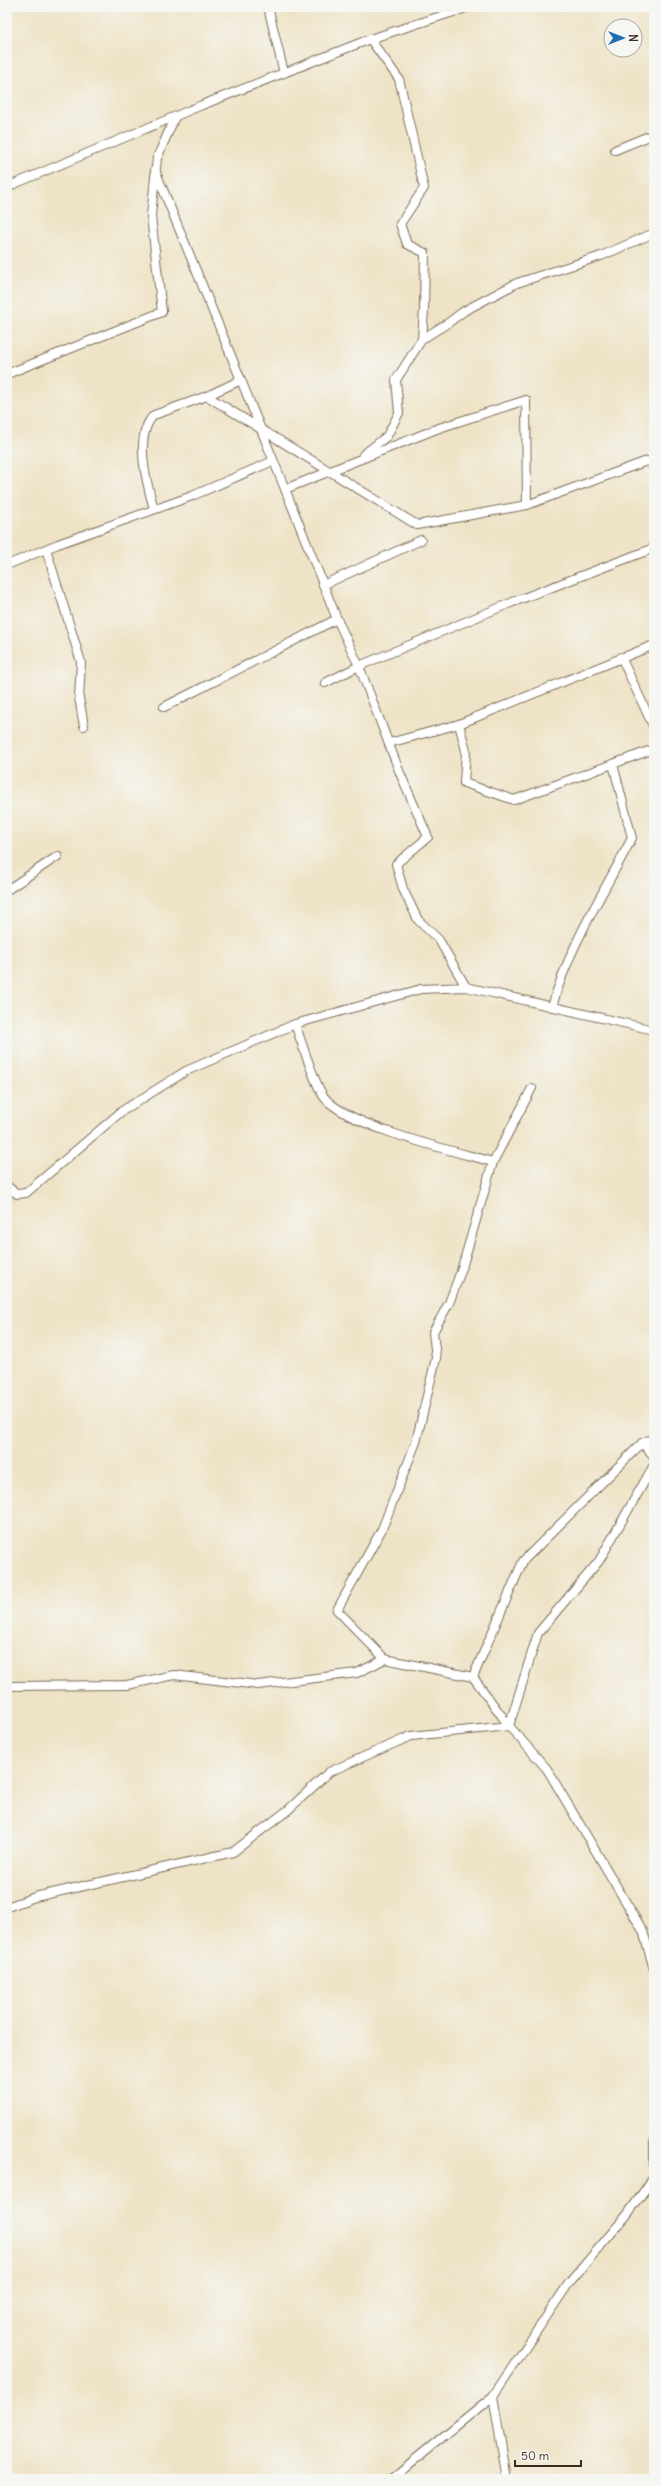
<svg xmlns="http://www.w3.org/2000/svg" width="661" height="2486" font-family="Delius,sans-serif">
<rect width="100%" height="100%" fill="#f6f6f2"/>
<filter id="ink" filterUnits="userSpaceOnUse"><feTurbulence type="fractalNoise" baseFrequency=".025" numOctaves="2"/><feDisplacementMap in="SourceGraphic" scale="8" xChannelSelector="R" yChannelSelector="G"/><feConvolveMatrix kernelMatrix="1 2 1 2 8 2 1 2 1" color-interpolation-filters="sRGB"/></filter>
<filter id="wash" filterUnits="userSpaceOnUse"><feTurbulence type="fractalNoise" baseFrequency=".012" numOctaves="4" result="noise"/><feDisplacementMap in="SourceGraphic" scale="16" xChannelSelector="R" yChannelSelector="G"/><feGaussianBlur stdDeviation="0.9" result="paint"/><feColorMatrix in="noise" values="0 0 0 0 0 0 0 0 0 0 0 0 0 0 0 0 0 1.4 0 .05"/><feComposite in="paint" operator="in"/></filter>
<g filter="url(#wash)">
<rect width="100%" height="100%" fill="#eee3c6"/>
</g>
<g filter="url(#ink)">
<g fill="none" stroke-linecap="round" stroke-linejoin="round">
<defs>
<g id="street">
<polyline points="268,7 284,73"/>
<polyline points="370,39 399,79 424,188 400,224 407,244 425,253 424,310 422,339"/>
<polyline points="615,150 654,134"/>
<polyline points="7,187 202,105 370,39 469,7"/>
<polyline points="7,374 162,312 151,216 157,158 175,117"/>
<polyline points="241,380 285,489"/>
<polyline points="207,396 417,525 527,505 647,461 654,465"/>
<polyline points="363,455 387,436 399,413 396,380 422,339 448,323 464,311 517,283 601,256 654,233"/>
<path d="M154 509C147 484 133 436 154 415L207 396 241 380 155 170"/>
<polyline points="46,549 81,662 79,698 84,726"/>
<polyline points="7,565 58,544 192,496 273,461"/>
<polyline points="323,585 421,540"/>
<polyline points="621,657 654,728"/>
<polyline points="325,683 359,666 513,602 654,548"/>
<polyline points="164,707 337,619"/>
<polyline points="459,724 466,751 464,783 514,800 654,749"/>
<polyline points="389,743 459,724 654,645"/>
<polyline points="7,890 58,856"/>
<polyline points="466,987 439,940 418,920 403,889 396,864 428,837 400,773 359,666 337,619 285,489 439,428 526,400 527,505"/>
<path d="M552 1007C568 948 604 892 632 838L613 764"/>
<path d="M295 1024C301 1040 315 1086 324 1097 348 1127 454 1151 493 1162"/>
<polyline points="7,1186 17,1194 26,1193 122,1111 186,1071 295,1024 421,989 466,987 654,1030"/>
<polyline points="642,1443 654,1456"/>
<polyline points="385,1659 337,1610 382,1529 416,1442 436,1358 433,1332 449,1303 461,1271 493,1162 532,1088"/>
<polyline points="473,1677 509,1726 547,1769 643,1931 654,1969"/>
<polyline points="7,1686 127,1685 174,1675 258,1685 357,1673 385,1659 473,1677 523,1561 642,1443 654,1438"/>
<polyline points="7,1907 35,1897 233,1852 288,1810 329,1772 411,1736 509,1726 538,1633 599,1561 654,1465"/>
<polyline points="654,2142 654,2194"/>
<polyline points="391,2479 493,2396"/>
<polyline points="507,2479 493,2396 569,2283 627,2215 654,2177"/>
</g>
</defs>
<use href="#street" stroke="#7a6b59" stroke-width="10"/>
<use href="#street" stroke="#fff" stroke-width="8"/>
</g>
</g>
<rect width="661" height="2486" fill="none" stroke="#f6f6f2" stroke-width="24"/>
<g transform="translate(623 38) rotate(90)"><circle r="19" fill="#f6f6f2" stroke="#aba49d"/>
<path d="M0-3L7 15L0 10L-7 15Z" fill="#1f6fb2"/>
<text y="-6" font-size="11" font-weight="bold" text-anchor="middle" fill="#3b2a1e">N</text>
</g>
<path d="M515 2460v6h66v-6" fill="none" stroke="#3b2a1e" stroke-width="2"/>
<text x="521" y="2460" font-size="12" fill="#3b2a1e" stroke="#f6f6f2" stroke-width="3" paint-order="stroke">50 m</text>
</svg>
